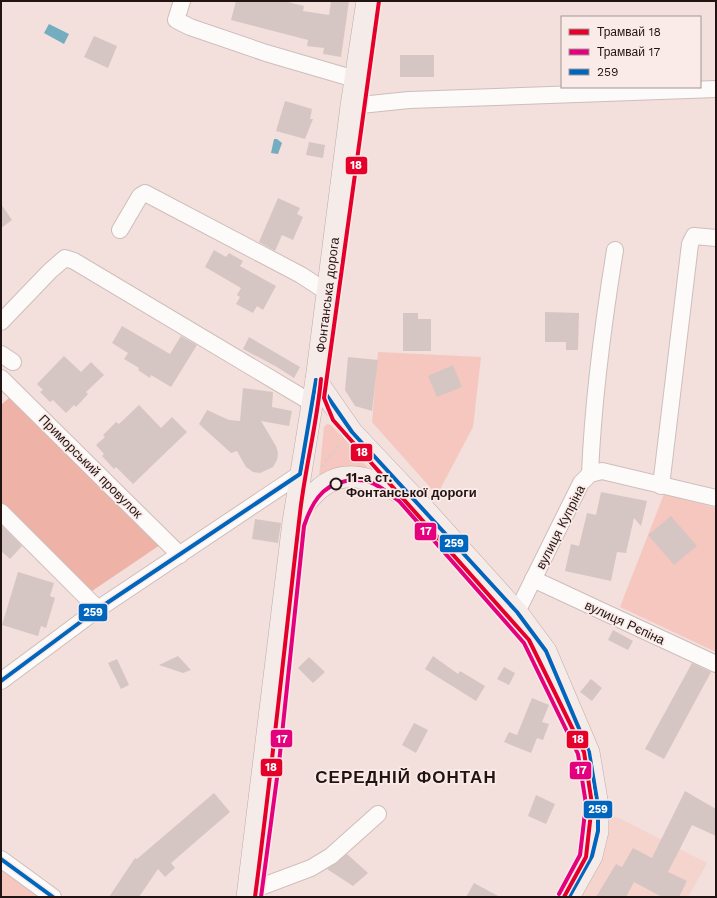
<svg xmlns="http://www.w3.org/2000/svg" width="717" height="898" font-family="'Work Sans',sans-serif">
<rect width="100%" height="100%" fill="#f3dfdb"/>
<polygon fill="#f5d4cd" points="604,814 619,818 707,863 688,897 573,897"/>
<g fill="#f5c7be">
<polygon points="378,352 481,357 473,427 437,495 372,422"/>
<polygon points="327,424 331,425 369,469 353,468 319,477 324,427"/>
<polygon points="664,494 716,508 716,652 620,607"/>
<polygon points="1,867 42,897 1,897"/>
</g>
<polygon fill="#efb2a7" points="9,398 160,545 92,591 1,503 1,405"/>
<g fill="#73adbf">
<polygon points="49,24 69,34 64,44 44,33"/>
<polygon points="274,139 277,139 282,143 278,154 271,153"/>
</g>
<g fill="#d6c6c3">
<polygon points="236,1 284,1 304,6 303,11 329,15 331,1 349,1 341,57 323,54 324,48 307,46 308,40 231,20"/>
<polygon points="94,36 117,46 108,68 84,57"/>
<rect x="400" y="55" width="34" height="22"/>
<polygon points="285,101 312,109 310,119 313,119 305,139 276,131"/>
<polygon points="309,142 325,145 323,158 306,155"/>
<polygon points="278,198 300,208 297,214 303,217 293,240 282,235 275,251 259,242"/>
<polygon points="1,204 12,220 1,228"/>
<polygon points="214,250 226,257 229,253 243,261 240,266 276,286 263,310 257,306 253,313 236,304 240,297 237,295 241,288 205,267"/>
<polygon points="545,312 579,313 578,350 566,350 566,342 545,342"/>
<polygon points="403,313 418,313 418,319 431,319 431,351 403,351"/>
<polygon points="122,326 170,354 181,336 197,345 171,387 151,375 150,378 138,370 139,368 124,359 128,353 112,343"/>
<polygon points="249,337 300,367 294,378 277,367 243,349"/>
<polygon points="64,356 81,372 91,362 104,375 86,392 88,394 76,407 74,405 66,413 53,400 50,402 40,392 43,390 37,384"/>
<polygon points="348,357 378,360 372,411 355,406 345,390"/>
<polygon points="453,365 462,387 437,397 428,376"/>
<polygon points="243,388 273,392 272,407 292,411 289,426 261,421 276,446 278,453 277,460 273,467 260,473 253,472 246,467 237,451 231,453 199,424 207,410 229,420 240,421"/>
<polygon points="139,405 161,428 172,417 187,432 133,484 116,467 114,469 102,456 104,454 96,445 105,437 103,435 116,422 119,424"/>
<polygon points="601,492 647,501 641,526 634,518 626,553 617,552 611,581 565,571 571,544 579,546 587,513 596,515"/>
<polygon points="671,516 697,546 674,565 648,535"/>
<polygon points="255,519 281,523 278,543 252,539"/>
<polygon points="1,525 22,546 10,559 1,551"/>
<polygon points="18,572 54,583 50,596 55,598 46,628 41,626 38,636 2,625"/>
<polygon points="613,630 633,641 628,650 608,640"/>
<polygon points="178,656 191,670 183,673 159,665"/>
<polygon points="433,656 458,674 460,671 485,686 476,701 425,669"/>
<polygon points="309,657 325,672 313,683 298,668"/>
<polygon points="117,659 129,685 121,689 108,663"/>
<polygon points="692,663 711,672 664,759 645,749"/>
<polygon points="504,667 515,673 509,685 497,679"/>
<polygon points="591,679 602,688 592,701 580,692"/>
<polygon points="532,698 549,705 542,722 549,724 543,740 537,738 531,753 504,742 509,732 517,735"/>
<polygon points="414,723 428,730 416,753 402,745"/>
<polygon points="685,791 716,809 716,836 692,825 668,872 687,881 679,897 662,897 634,882 626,897 596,897 616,864 622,867 633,848 652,858"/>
<polygon points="214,793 230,812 171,863 175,868 165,877 158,869 139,897 109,897 135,858 137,859"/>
<polygon points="536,795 555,804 546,824 528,816"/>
<polygon points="347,854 368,873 353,886 327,869"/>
<polygon points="474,883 500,897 466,897"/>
</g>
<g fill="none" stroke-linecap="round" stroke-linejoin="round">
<defs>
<g id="minor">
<polyline points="182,1 176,20 190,27 266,53 355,79"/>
<polyline points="351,106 409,100 716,89"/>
<polyline points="120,230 140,196 145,193 301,275 327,292"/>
<polyline points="1,322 50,271 65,258 74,261 312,403"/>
<polyline points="1,354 13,362"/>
<polyline points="1,378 180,555"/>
<path d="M590 474C593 399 603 324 615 250"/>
<polyline points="661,486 690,244 694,236 716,238"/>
<polyline points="1,512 98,609"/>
<polyline points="533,579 716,664"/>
<polyline points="517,612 581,483 590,474 602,471 716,498"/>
<polyline points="1,681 98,609 300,474"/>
<polyline points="1,859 53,897"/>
<polyline points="247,892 311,868 331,856 378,814"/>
</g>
<g id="major">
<polyline points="316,380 352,432 418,502 517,612 546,651 589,752 598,806 598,831 592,856 569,897"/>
<path d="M296 518C327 465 356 470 405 495"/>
<polyline points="247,897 293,522 316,380 351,106 367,1"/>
</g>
</defs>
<use href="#minor" stroke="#cebebb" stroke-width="18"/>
<use href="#major" stroke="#bfaba7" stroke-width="22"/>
<polyline stroke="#d4cfcd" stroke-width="2" stroke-dasharray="3 3" stroke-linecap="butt" points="323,467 323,463 341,444"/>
<use href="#minor" stroke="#fdfafa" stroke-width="16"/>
<use href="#major" stroke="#f5ecea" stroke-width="21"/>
<defs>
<g id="bus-1">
<polyline points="316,380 352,432 517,612 546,651 589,752 598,806 598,831 592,856 569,897"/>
<polyline points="1,681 98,609 300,474 316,380"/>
<polyline points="1,859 53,897"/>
</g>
</defs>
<use href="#bus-1" stroke="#faebe8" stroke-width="7"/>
<use href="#bus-1" stroke="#0065bd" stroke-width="4"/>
<defs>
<g id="tram-1">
<polyline points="379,1 324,398 333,420 529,640 584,752 592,804 586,857 564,897"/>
<path d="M255 897C272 769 285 641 300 513 305 468 317 424 321 379"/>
</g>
<path id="tram-2" d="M261 897 279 763 304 526C311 505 321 485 346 481 353 480 363 479 370 482 381 486 390 495 399 501L524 643 578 754 586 804 580 855 559 894"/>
</defs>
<use href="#tram-1" stroke="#faebe8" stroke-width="7"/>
<use href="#tram-2" stroke="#faebe8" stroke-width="7"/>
<use href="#tram-1" stroke="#e4002b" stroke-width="4"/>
<use href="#tram-2" stroke="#e5007d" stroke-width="4"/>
</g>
<circle fill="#faebe8" stroke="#211412" stroke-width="2" cx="336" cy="484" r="5.5"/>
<g text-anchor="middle" stroke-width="3.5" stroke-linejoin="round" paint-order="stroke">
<g font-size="13" fill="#211412" stroke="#faebe8">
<text transform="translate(327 295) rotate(-83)" y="5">Фонтанська дорога</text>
<text transform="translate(91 466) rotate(45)" y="5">Приморський провулок</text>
<text transform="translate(560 527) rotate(-63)" y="5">вулиця Купріна</text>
<text transform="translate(625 622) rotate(25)" y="5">вулиця Рєпіна</text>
</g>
<g font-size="13" font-weight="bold" fill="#211412" stroke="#faebe8" text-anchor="start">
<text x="346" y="482">11-а ст.<tspan x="346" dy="15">Фонтанської дороги</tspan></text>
</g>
<g font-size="17" font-weight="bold" letter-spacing="1" fill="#211412" stroke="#faebe8">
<text x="406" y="783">СЕРЕДНІЙ ФОНТАН</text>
</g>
</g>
<g stroke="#faebe8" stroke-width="1.5">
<rect x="345" y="156" width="23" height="19" rx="4" fill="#e4002b"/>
<rect x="350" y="443" width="23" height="19" rx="4" fill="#e4002b"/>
<rect x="414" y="522" width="23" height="19" rx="4" fill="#e5007d"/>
<rect x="439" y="534" width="30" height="19" rx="4" fill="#0065bd"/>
<rect x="78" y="603" width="30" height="19" rx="4" fill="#0065bd"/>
<rect x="270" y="729" width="23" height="19" rx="4" fill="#e5007d"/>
<rect x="566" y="730" width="23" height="19" rx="4" fill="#e4002b"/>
<rect x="260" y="758" width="23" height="19" rx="4" fill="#e4002b"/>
<rect x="569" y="761" width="23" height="19" rx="4" fill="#e5007d"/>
<rect x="583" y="800" width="30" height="19" rx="4" fill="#0065bd"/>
</g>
<g font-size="11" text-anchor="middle" font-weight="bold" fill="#fff">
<text x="356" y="169">18</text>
<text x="362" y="456">18</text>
<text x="426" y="535">17</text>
<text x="454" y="547">259</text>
<text x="93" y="616">259</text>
<text x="282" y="743">17</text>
<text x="578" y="743">18</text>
<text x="271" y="771">18</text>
<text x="581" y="774">17</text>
<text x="598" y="813">259</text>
</g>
<rect width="717" height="898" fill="none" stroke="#211412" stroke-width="4"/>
<rect x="561" y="16" width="140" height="72" fill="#faebe8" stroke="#a39592"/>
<rect x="569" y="29" width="20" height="6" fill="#e4002b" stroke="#a39592"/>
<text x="597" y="36" font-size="12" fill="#211412">Трамвай 18</text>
<rect x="569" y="49" width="20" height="6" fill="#e5007d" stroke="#a39592"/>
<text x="597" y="56" font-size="12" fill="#211412">Трамвай 17</text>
<rect x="569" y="69" width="20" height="6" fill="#0065bd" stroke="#a39592"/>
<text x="597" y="76" font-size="12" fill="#211412">259</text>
</svg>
